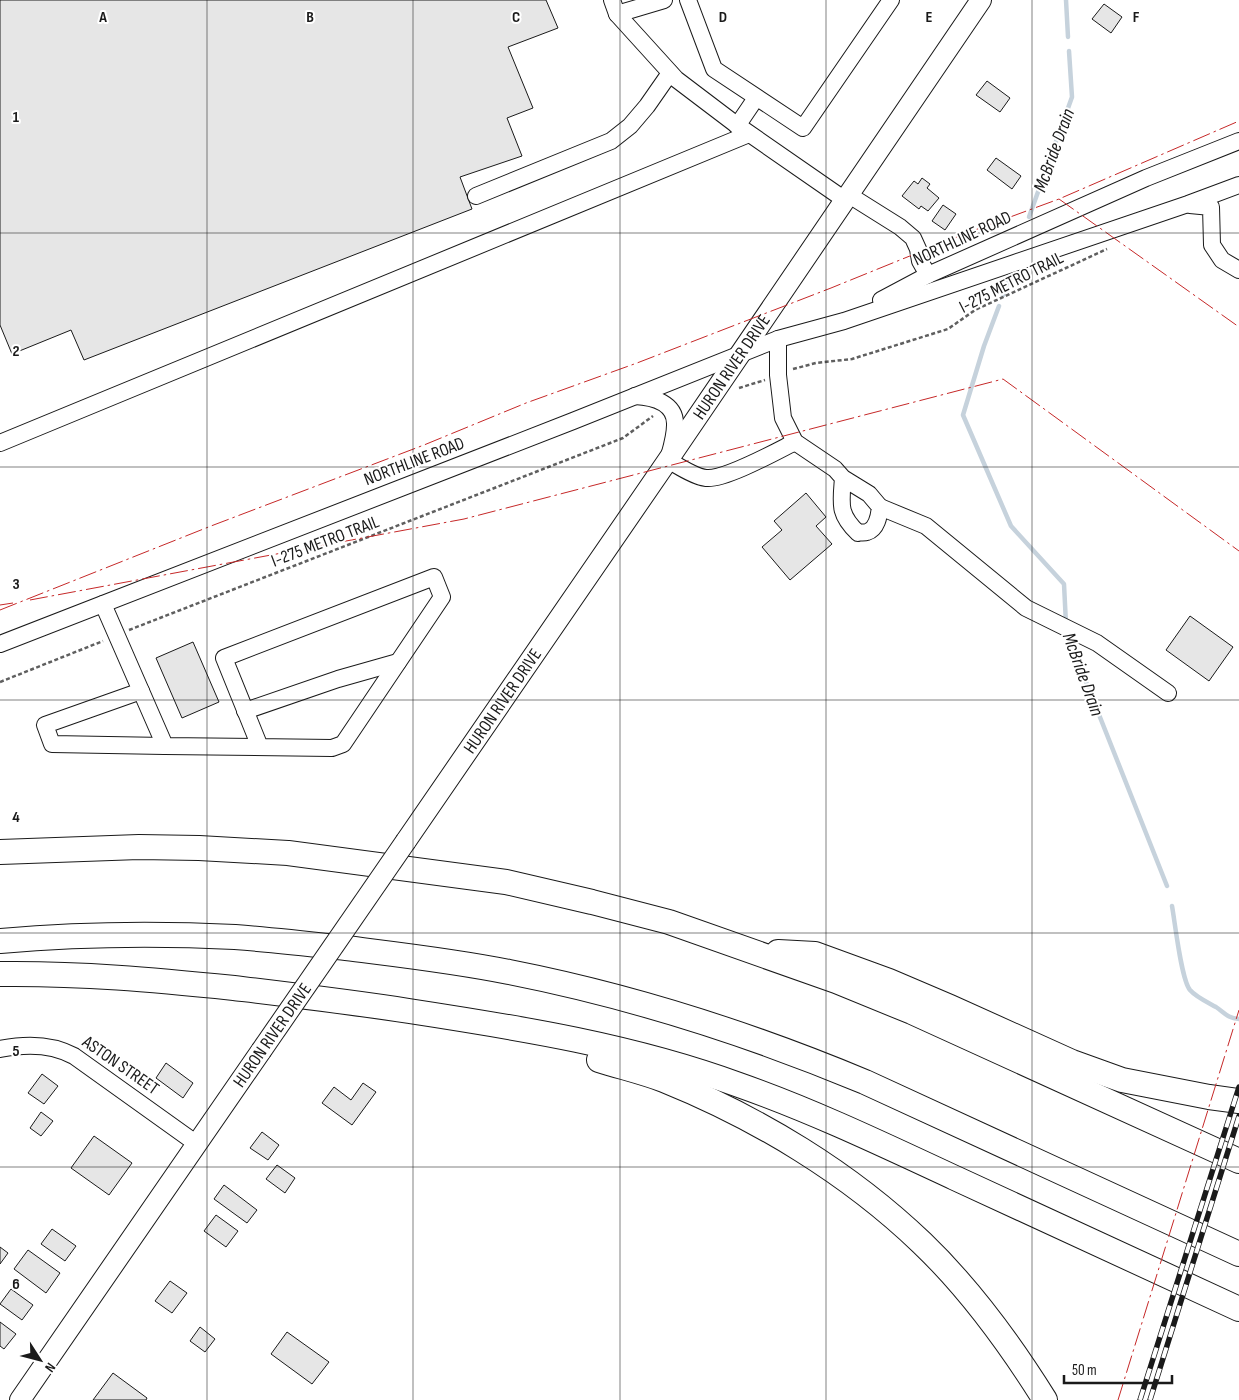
<svg xmlns="http://www.w3.org/2000/svg" width="1239" height="1400" font-family="'Sofia Sans Condensed',sans-serif">
<rect width="100%" height="100%" fill="#fff"/>
<g fill="none" stroke-linecap="round" stroke-linejoin="round">
<g stroke="#c6d2dc" stroke-width="4.5">
<polyline points="1066,0 1068,37"/>
<polyline points="1029,217 1072,97 1069,51"/>
<polyline points="1003,295 1012,268"/>
<polyline points="999,306 984,346 963,415 1011,526 1064,584 1066,624"/>
<polyline points="1067,634 1167,886"/>
<path d="M1172 906C1175 922 1181 979 1190 990 1196 997 1207 1002 1216 1007 1225 1013 1227 1018 1239 1019"/>
</g>
</g>
<g fill="#e6e6e6" stroke="#1a1a1a">
<polygon points="0,0 546,0 558,28 508,47 533,108 507,118 522,156 460,177 472,209 84,360 71,330 12,354 0,325"/>
<polygon points="1104,4 1122,17 1111,33 1092,19"/>
<polygon points="987,81 1010,98 1000,112 976,95"/>
<polygon points="996,158 1021,176 1012,189 987,170"/>
<polygon points="922,178 930,184 927,188 939,198 928,211 921,206 919,209 902,196 914,181 918,184"/>
<polygon points="943,205 956,214 945,230 932,221"/>
<polygon points="806,493 826,517 816,526 832,544 790,580 762,547 782,530 774,521"/>
<polygon points="1190,616 1233,647 1209,681 1166,650"/>
<polygon points="193,642 219,702 182,718 156,658"/>
<polygon points="166,1063 193,1083 183,1098 156,1078"/>
<polygon points="42,1074 58,1086 44,1104 28,1093"/>
<polygon points="363,1083 376,1092 352,1125 322,1103 334,1087 351,1100"/>
<polygon points="41,1112 53,1121 41,1136 30,1128"/>
<polygon points="262,1132 279,1145 268,1160 250,1148"/>
<polygon points="94,1136 132,1163 109,1195 71,1168"/>
<polygon points="277,1165 295,1178 285,1193 266,1179"/>
<polygon points="224,1185 257,1210 247,1223 214,1199"/>
<polygon points="216,1215 238,1231 226,1247 204,1231"/>
<polygon points="52,1229 76,1246 65,1261 41,1244"/>
<polygon points="0,1247 8,1253 0,1264"/>
<polygon points="28,1250 60,1273 46,1293 14,1269"/>
<polygon points="170,1281 187,1293 172,1313 155,1301"/>
<polygon points="11,1289 33,1305 22,1320 0,1304"/>
<polygon points="0,1322 16,1334 4,1349 0,1346"/>
<polygon points="200,1327 215,1339 205,1352 190,1341"/>
<polygon points="287,1332 329,1362 312,1384 271,1354"/>
<polygon points="113,1373 147,1398 146,1400 93,1400"/>
</g>
<g fill="none" stroke-linecap="round" stroke-linejoin="round">
<defs>
<g id="minor">
<polyline points="612,0 617,14 676,79 734,123 845,200"/>
<polyline points="688,0 714,69 803,128 891,0"/>
<polyline points="617,14 664,0"/>
<polyline points="737,126 756,98"/>
<polyline points="849,195 900,227 913,238 918,249 920,261 928,275"/>
<polyline points="476,196 611,141 630,126 647,106 670,73"/>
<polyline points="1190,205 1211,207 1212,245 1222,260 1239,270"/>
<polyline points="881,300 928,275 1146,178 1239,141"/>
<path d="M778 339V375L783 418 795 442 835 469 843 478C841 504 838 514 858 533 861 532 864 533 867 532 877 529 879 516 880 507L869 494 843 478"/>
<path d="M635 396C653 397 676 403 675 425 675 437 671 449 668 460 678 466 695 477 706 478 725 480 777 451 795 442"/>
<polyline points="0,443 749,134"/>
<polyline points="880,507 926,526 1026,608 1097,643 1168,693"/>
<polyline points="103,604 165,746 332,748 343,744 442,597 434,577 224,658 260,747"/>
<polyline points="0,644 573,421 778,339 844,321 1188,204 1239,185"/>
<polyline points="141,691 45,725 52,744 165,746"/>
<polyline points="245,711 338,679 398,662"/>
<path d="M0 1049C24 1044 52 1044 74 1056L197 1144"/>
</g>
<g id="major">
<path id="s1" d="M406 841 668 460 981 0"/>
<polyline points="20,1400 261,1051"/>
</g>
<g id="highway">
<polyline points="0,852 139,847 199,848 288,853 506,882 592,902 669,922 836,981 912,1012 1239,1161"/>
<path d="M0 941C78 934 157 933 235 937 273 940 309 944 346 948 401 955 455 961 509 972 631 996 750 1034 865 1082L1239 1254"/>
<polyline points="778,952 815,954 889,981 950,1007 1072,1062 1122,1080 1209,1097 1239,1101"/>
<path d="M0 974C80 973 155 980 234 988 292 995 351 1002 409 1011 520 1028 633 1046 739 1085 813 1111 884 1145 955 1178 1049 1221 1144 1265 1239 1309"/>
<path d="M599 1060C621 1067 643 1072 664 1080 758 1118 849 1173 922 1243 970 1289 1010 1344 1045 1400"/>
</g>
</defs>
<use href="#minor" stroke="#1a1a1a" stroke-width="18"/>
<use href="#major" stroke="#1a1a1a" stroke-width="22"/>
<use href="#highway" stroke="#1a1a1a" stroke-width="26"/>
<g stroke="#5f5f5f" stroke-width="2.5" stroke-dasharray="4 2.5" stroke-linecap="butt">
<polyline points="793,369 816,363 852,359 948,329 975,310 1107,249"/>
<polyline points="739,388 765,380"/>
<polyline points="129,630 623,438 653,416"/>
<polyline points="0,682 103,641"/>
</g>
<use href="#minor" stroke="#fff" stroke-width="16"/>
<use href="#major" stroke="#fff" stroke-width="20"/>
<use href="#highway" stroke="#fff" stroke-width="24"/>
<defs>
<g id="rail">
<polyline points="1140,1400 1239,1087"/>
<polyline points="1150,1400 1239,1116"/>
</g>
</defs>
<use href="#rail" stroke="#1a1a1a" stroke-width="5.5"/>
<use href="#rail" stroke="#fff" stroke-width="4" stroke-dasharray="11" stroke-linecap="butt"/>
<defs>
<polyline id="major-bridge" points="261,1051 406,841"/>
</defs>
<use href="#major-bridge" stroke="#1a1a1a" stroke-width="22" stroke-linecap="butt"/>
<use href="#major-bridge" stroke="#fff" stroke-width="20"/>
<g stroke="#c62828" stroke-width="1" stroke-dasharray="18 4 2.5 4" stroke-linecap="butt">
<polyline points="1059,199 1239,327"/>
<polyline points="30,600 464,519 1003,379 1239,551"/>
<polyline points="0,605 13,603"/>
<polyline points="0,610 211,526 424,445 526,403 637,363 831,288 964,234 1059,199 1239,121"/>
<polyline points="1118,1400 1239,1010"/>
</g>
</g>
<path fill="none" stroke="#1a1a1a" stroke-width="1" stroke-opacity="0.55" d="M207 0V1400M413 0V1400M620 0V1400M826 0V1400M1032 0V1400M0 233H1239M0 467H1239M0 700H1239M0 933H1239M0 1167H1239"/>
<g text-anchor="middle" stroke-width="4" stroke-linejoin="round" paint-order="stroke">
<g font-size="18" fill="#1a1a1a" stroke="#fff">
<text transform="translate(962 238) rotate(-25)" y="6">NORTHLINE ROAD</text>
<text transform="translate(1011 282) rotate(-27)" y="6">I-275 METRO TRAIL</text>
<text dy="6" stroke="none"><textPath href="#s1" startOffset="575">HURON RIVER DRIVE</textPath></text>
<text transform="translate(414 461) rotate(-21)" y="6">NORTHLINE ROAD</text>
<text transform="translate(325 541) rotate(-21)" y="6">I-275 METRO TRAIL</text>
<text dy="6" stroke="none"><textPath href="#s1" startOffset="170">HURON RIVER DRIVE</textPath></text>
<text transform="translate(272 1035) rotate(-55)" y="6">HURON RIVER DRIVE</text>
<text transform="translate(121 1065) rotate(35)" y="6">ASTON STREET</text>
</g>
<g font-size="19" font-style="italic" fill="#1a1a1a" stroke="#fff">
<text transform="translate(1053 150) rotate(-70)" y="7">McBride Drain</text>
<text transform="translate(1084 674) rotate(70)" y="7">McBride Drain</text>
</g>
</g>
<g font-size="16" text-anchor="middle" font-weight="bold" fill="#1a1a1a" stroke="#fff" stroke-width="4" stroke-linejoin="round" paint-order="stroke">
<text x="103" y="22">A</text>
<text x="310" y="22">B</text>
<text x="516" y="22">C</text>
<text x="723" y="22">D</text>
<text x="929" y="22">E</text>
<text x="1136" y="22">F</text>
<text x="16" y="122">1</text>
<text x="16" y="356">2</text>
<text x="16" y="589">3</text>
<text x="16" y="822">4</text>
<text x="16" y="1056">5</text>
<text x="16" y="1289">6</text>
</g>
<g transform="translate(40 1360) rotate(126)" stroke="#ffffff" stroke-width="4" paint-order="stroke">
<path d="M0-4L9 19L0 12L-9 19Z" fill="#1a1a1a"/>
<text y="-8" font-size="14" font-weight="bold" text-anchor="middle" fill="#1a1a1a">N</text>
</g>
<path d="M1064 1375v8h108v-8" fill="none" stroke="#1a1a1a" stroke-width="2.5"/>
<text x="1072" y="1375" font-size="15" fill="#1a1a1a" stroke="#ffffff" stroke-width="4" paint-order="stroke">50 m</text>
</svg>
